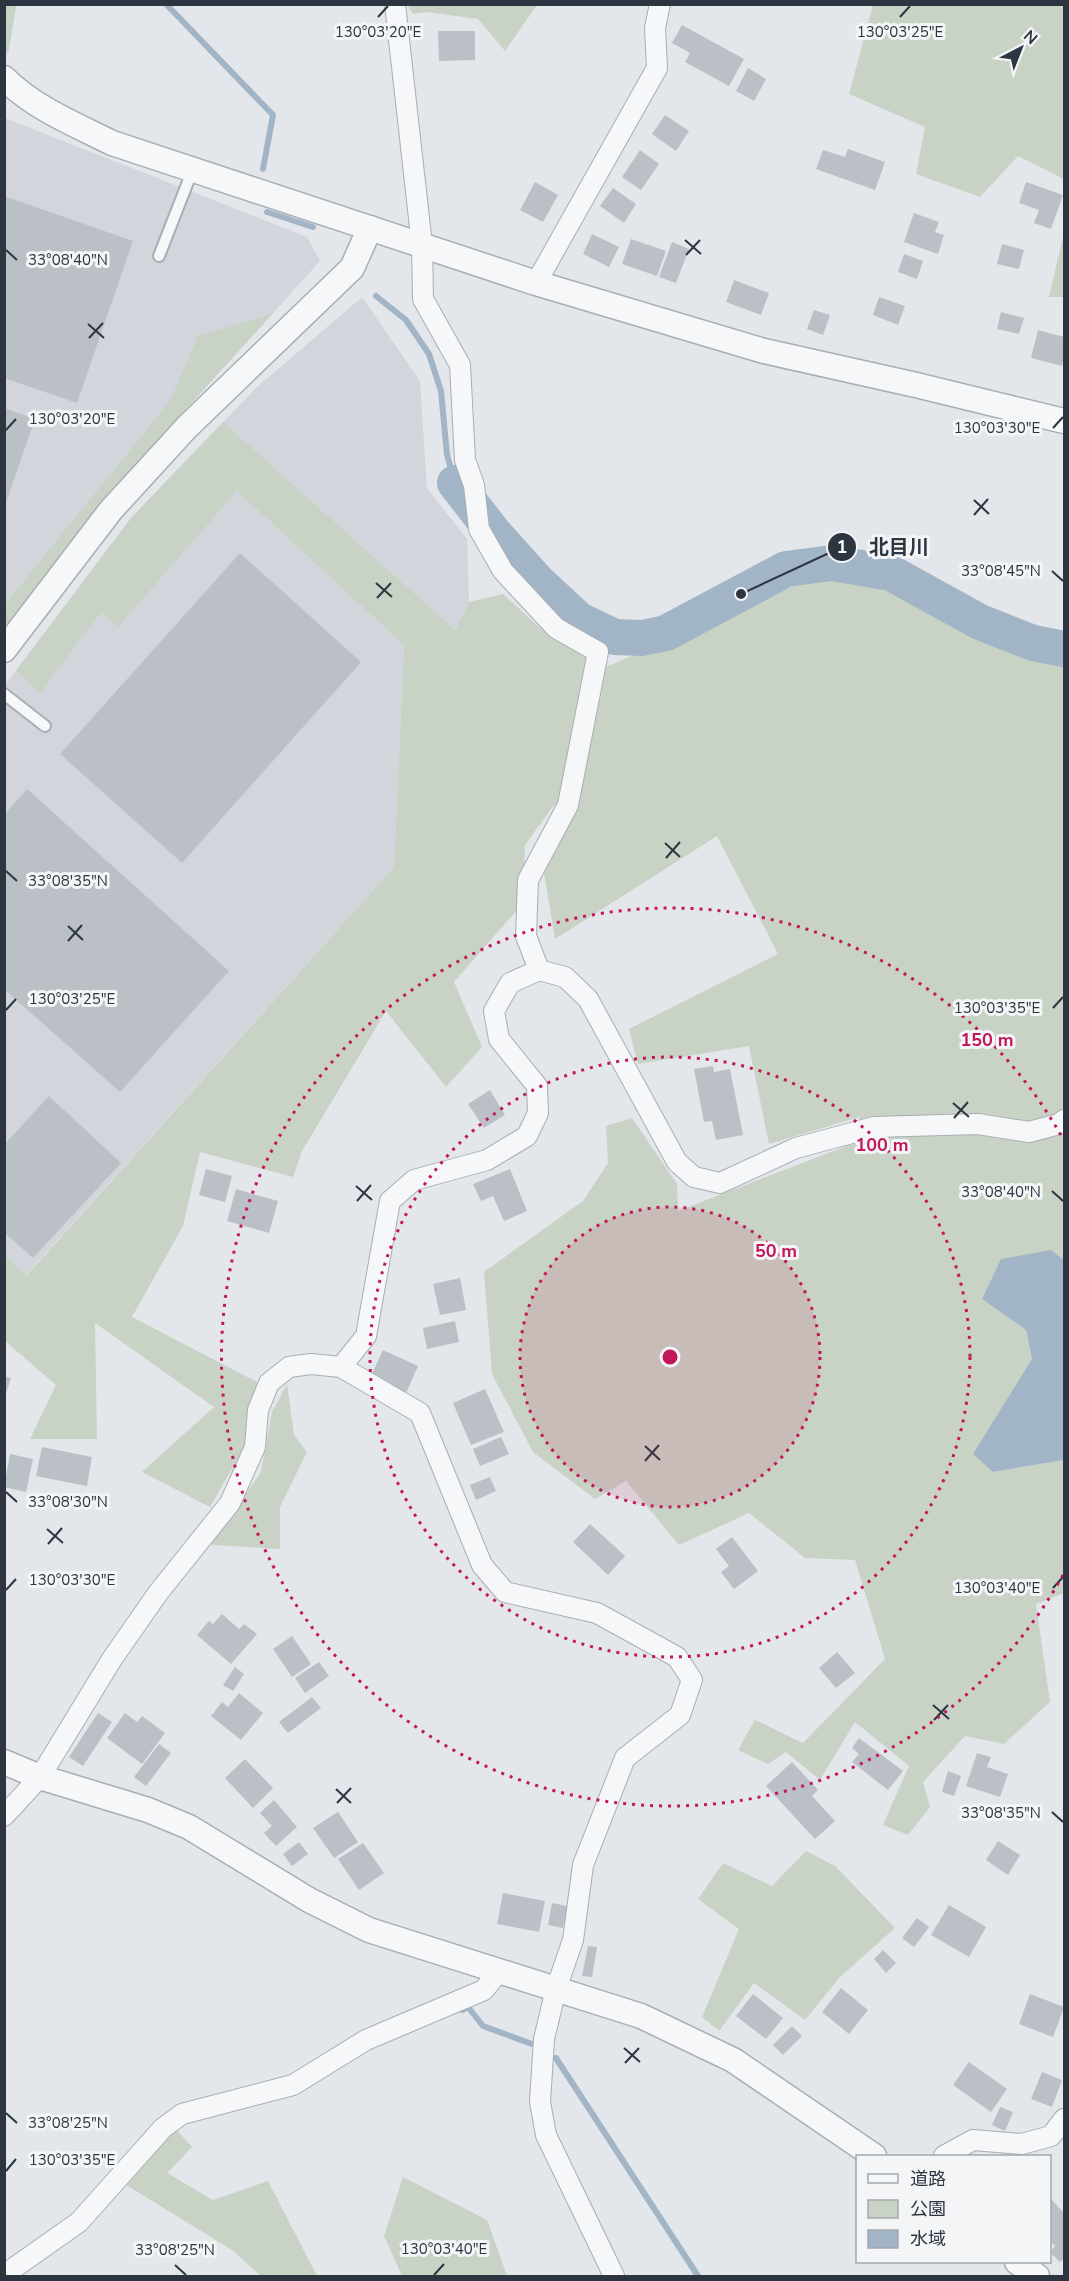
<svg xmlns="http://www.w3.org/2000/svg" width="1069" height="2281" font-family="'Nunito Sans','Noto Sans JP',sans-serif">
<rect width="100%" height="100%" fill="#e3e6ea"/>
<g fill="#d2d6dc">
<polygon points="5,118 307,237 320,261 230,361 68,528 5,604"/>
<polygon points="362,297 420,381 427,488 467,539 469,602 455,630 404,646 394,867 25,1276 4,1255 4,686 131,518 257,387"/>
</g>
<g fill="#c9d3c5">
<polygon points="407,4 537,4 537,5 505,51 478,19 427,12 413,14"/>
<polygon points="4,5 13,5 16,7 8,54 5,50"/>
<polygon points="873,5 1064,5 1064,179 1018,156 980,197 916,174 925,127 849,94"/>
<polygon points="1064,233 1064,297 1049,297"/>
<polygon points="272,314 102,502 5,628 5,604 170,401 198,336"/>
<polygon points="223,422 455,630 469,602 503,594 539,627 606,667 805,581 880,581 979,630 1039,649 1064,655 1064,1260 1051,1250 982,1298 1026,1330 1032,1360 974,1454 993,1472 1064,1460 1064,1593 1036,1604 1050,1702 1004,1744 965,1736 923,1782 930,1807 908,1835 883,1825 909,1766 855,1722 820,1780 786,1752 768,1764 738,1750 755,1720 803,1743 885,1659 855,1560 805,1558 749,1513 679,1545 626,1481 595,1499 533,1452 492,1374 484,1272 583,1201 608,1163 606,1126 632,1118 677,1184 678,1211 862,1140 859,1117 769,1144 749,1046 638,1064 629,1029 778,954 717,836 555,939 544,873 573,818 554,805 525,845 523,903 454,982 482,1047 446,1087 386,1011 302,1151 293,1177 200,1152 183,1226 132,1317 257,1382 245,1446 210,1507 142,1472 214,1407 95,1323 97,1439 30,1439 56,1385 5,1341 4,1255 26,1276 394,867 404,645 237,491 118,627 101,612 40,693 16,671 131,518"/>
<polygon points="287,1384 294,1435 307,1452 280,1507 280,1549 211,1545 261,1472 272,1412"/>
<polygon points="806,1851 835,1866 895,1928 840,1977 805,2020 754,1983 719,2031 702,2017 739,1929 698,1899 723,1863 772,1886"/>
<polygon points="176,2129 192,2147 167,2173 213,2200 268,2181 317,2276 261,2276 232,2250 123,2183"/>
<polygon points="403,2177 487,2220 507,2276 402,2276 384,2236"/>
</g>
<polygon fill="#a2b5c6" points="1051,1250 1064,1260 1064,1460 993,1472 973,1454 1032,1359 1026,1330 982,1299 1001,1259"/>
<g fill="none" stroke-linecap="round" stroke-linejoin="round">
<g stroke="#a2b5c6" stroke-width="6">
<polyline points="166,4 273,115 263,169"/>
<polyline points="267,212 313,227"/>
<polyline points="376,296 406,320 429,354 441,391 447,455 455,483"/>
<polyline points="462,2010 468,2007 483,2026 532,2044"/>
<polyline points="556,2058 698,2276"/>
</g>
<polyline stroke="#a2b5c6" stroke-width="36" points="455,483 494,533 538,582 579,620 615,637 642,638 666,633 786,569 832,563 891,573 980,622 1033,643 1064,649"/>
</g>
<g fill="#bbc0c6">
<polygon points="682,25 744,59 729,86 685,62 690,53 672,43"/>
<polygon points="438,31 475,31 475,60 439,61"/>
<polygon points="748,68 766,79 754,101 736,91"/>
<polygon points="665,115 689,131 676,151 652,134"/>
<polygon points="848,149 885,162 875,190 816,169 823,150 845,157"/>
<polygon points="640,150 659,164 641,190 622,177"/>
<polygon points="535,182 558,195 543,222 520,210"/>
<polygon points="1026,182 1063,195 1051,229 1034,223 1039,210 1019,203"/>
<polygon points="613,188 636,204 624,223 600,206"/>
<polygon points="4,196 133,241 77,403 4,378"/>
<polygon points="914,213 939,222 935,232 944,235 938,254 904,242"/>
<polygon points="592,234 619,247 609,267 583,254"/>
<polygon points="631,239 666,251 657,276 622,264"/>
<polygon points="672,242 689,249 676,283 659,277"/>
<polygon points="1002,244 1024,250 1019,269 997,264"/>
<polygon points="904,254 923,261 917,279 898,272"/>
<polygon points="734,280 769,293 761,315 726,302"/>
<polygon points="879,297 905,306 898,325 873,315"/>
<polygon points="814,310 830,315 823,335 807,329"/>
<polygon points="1001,312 1024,318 1019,334 997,329"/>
<polygon points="1038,330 1064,337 1064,356 1062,366 1031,358"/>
<polygon points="4,408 35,419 5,505 4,505"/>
<polygon points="240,553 361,662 182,863 60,754"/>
<polygon points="27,789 229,971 120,1092 4,989 4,815"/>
<polygon points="713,1066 714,1072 730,1069 743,1135 716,1140 712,1121 704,1122 694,1069"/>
<polygon points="490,1090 505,1115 484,1128 468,1104"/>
<polygon points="49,1096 121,1163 33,1258 4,1232 4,1145"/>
<polygon points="206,1169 232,1176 225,1202 199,1195"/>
<polygon points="510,1169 527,1211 504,1221 493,1196 481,1201 473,1184"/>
<polygon points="236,1189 278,1201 269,1233 227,1221"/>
<polygon points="460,1278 466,1310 440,1315 433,1284"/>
<polygon points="455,1321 459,1342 427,1349 423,1328"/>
<polygon points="383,1350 418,1366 406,1393 371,1376"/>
<polygon points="4,1376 11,1378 5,1396 4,1396"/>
<polygon points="485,1389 504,1432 471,1445 453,1403"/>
<polygon points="501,1437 509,1454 480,1466 473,1449"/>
<polygon points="42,1447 92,1457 87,1486 36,1476"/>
<polygon points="10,1454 33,1459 26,1492 4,1487"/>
<polygon points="490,1477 496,1491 476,1500 470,1485"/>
<polygon points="590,1524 625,1556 608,1575 573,1542"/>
<polygon points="732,1537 758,1571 734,1589 721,1572 729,1566 716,1549"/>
<polygon points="222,1614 239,1629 244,1624 257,1634 231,1664 197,1635 209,1621 213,1624"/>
<polygon points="292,1636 311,1664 292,1677 273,1649"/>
<polygon points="837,1652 855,1673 836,1688 819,1668"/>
<polygon points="319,1662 329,1676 305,1693 295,1678"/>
<polygon points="235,1667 244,1674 233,1691 223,1685"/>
<polygon points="239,1693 263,1713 241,1740 211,1716 222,1702 228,1707"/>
<polygon points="312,1697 321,1708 288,1733 279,1722"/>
<polygon points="98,1713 112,1722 83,1766 69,1757"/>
<polygon points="125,1713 137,1722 142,1716 165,1733 142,1764 107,1738"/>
<polygon points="859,1738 903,1771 888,1790 852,1762 859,1754 852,1748"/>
<polygon points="159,1744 171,1753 146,1786 134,1777"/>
<polygon points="977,1753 991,1757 987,1767 1008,1774 1000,1797 966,1786"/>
<polygon points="245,1759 273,1788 253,1808 225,1778"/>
<polygon points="792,1762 818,1790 812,1796 835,1821 815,1839 766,1786"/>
<polygon points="948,1771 961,1776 954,1796 942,1792"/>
<polygon points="274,1800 297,1827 276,1846 264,1833 272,1826 260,1813"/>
<polygon points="338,1812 358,1842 334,1858 313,1828"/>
<polygon points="998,1841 1020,1855 1008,1875 986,1860"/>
<polygon points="299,1842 308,1854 292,1866 283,1854"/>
<polygon points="363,1843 384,1873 359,1890 338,1859"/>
<polygon points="503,1893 545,1901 539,1932 497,1924"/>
<polygon points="552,1903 567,1906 563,1928 548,1925"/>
<polygon points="949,1905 986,1927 969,1957 931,1935"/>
<polygon points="917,1918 929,1927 914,1947 902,1938"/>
<polygon points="588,1946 597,1947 592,1977 582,1976"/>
<polygon points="883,1950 896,1963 886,1973 874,1959"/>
<polygon points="841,1988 868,2010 849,2034 822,2012"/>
<polygon points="753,1994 783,2018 766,2039 736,2016"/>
<polygon points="1030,1994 1064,2007 1053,2037 1019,2024"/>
<polygon points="792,2026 802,2036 783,2055 773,2045"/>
<polygon points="969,2062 1007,2089 991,2112 953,2085"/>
<polygon points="1042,2072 1062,2080 1052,2107 1031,2099"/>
<polygon points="1000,2107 1013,2112 1005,2131 992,2125"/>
<polygon points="1050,2198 1064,2213 1064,2258 1060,2262 1050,2252 1055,2246 1050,2241"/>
</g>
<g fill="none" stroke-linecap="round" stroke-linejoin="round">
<defs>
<g id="service">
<polyline points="159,256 193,169"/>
<polyline points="4,694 45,726"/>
</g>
<g id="minor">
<polyline points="395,4 422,245 423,299 460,365 465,460 474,485 479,529 503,571 556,628 598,652 568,805 528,880 526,936 539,970"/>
<polyline points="536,283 657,68 655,28 660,4"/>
<polyline points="341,1367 366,1336 390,1201 414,1180 487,1160 527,1136 538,1113 537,1086 499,1039 494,1011 510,983 539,970 565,977 588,999 677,1162 694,1177 720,1183 796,1148 874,1127 978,1124 1029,1132 1059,1124 1064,1120"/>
<polyline points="4,1816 40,1777 112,1659 158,1593 230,1503 255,1447 258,1410 269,1383 289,1367 311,1364 341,1367 420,1413 482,1565 505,1592 597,1613 677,1657 692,1680 680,1715 625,1758 583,1865 573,1940 556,1989 544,2039 540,2102 546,2135 614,2276"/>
<polyline points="944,2156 973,2140 1022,2144 1051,2136 1064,2119"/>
<polyline points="4,2275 79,2222 163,2128 182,2114 293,2085 366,2040 484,1990 499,1971"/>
</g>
<g id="tertiary">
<path d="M4 78C34 108 74 124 112 143L536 283 764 351 916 385 1064 421"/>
<polyline points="4,650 111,510 187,427 352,268 370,228"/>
<polyline points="4,1762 40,1777 148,1810 189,1827 309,1900 369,1930 641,2016 733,2060 874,2156"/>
<polyline points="1017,2262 1037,2276"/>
</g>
</defs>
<use href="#service" stroke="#a9adb4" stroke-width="14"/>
<use href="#minor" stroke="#a9adb4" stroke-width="22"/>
<use href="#tertiary" stroke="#a9adb4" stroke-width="27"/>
<use href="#service" stroke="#f6f7f9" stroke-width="10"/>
<use href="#minor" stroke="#f6f7f9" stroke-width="20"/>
<use href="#tertiary" stroke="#f6f7f9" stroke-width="24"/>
</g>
<path fill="none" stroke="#2d3541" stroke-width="2" d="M378 17 388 6M900 17 910 6M685 240 701 254M6 250 17 260M686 255 700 240M88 324 104 338M89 338 103 323M1053 428 1063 417M6 430 16 419M974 500 989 514M974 515 988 499M1052 571 1063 581M376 583 392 597M377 598 391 583M665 843 680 857M666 858 680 842M6 871 17 881M68 926 83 940M68 941 82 925M1053 1008 1063 997M6 1010 16 999M953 1103 969 1117M954 1118 968 1102M356 1186 372 1200M1052 1191 1063 1201M357 1201 371 1185M645 1446 660 1460M645 1461 659 1445M6 1492 17 1502M47 1529 63 1543M48 1544 62 1528M1053 1588 1063 1577M6 1590 16 1579M933 1705 949 1719M934 1720 948 1705M336 1789 351 1803M337 1803 351 1788M1052 1812 1063 1822M624 2048 640 2062M625 2063 639 2048M6 2113 17 2123M6 2171 16 2159M175 2265 186 2275M434 2275 444 2264"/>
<circle cx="670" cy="1357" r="150" fill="#c2185b" fill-opacity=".12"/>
<g fill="none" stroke="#c2185b" stroke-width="3" stroke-dasharray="3 6">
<circle cx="670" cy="1357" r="150"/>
<circle cx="670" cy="1357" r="300"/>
<path d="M1063 1575A449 449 0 1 1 1063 1139"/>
</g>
<g font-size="15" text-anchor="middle" fill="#2d3541" stroke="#f3f5f7" stroke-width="6" stroke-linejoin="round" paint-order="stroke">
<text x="378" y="37">130°03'20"E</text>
<text x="900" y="37">130°03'25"E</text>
<text x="68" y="265">33°08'40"N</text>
<text x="72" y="424">130°03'20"E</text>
<text x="997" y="433">130°03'30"E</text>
<text x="1001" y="576">33°08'45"N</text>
<text x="68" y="886">33°08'35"N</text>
<text x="72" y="1004">130°03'25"E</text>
<text x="997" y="1013">130°03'35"E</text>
<text x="1001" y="1197">33°08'40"N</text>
<text x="68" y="1507">33°08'30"N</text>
<text x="72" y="1585">130°03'30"E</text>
<text x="997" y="1593">130°03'40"E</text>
<text x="1001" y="1818">33°08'35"N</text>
<text x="68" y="2128">33°08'25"N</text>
<text x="72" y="2165">130°03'35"E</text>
<text x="444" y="2254">130°03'40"E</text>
<text x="175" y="2255">33°08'25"N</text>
</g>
<circle cx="670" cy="1357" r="9" fill="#c2185b" stroke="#f3f5f7" stroke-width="3"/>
<g font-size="18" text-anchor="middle" font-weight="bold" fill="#c2185b" stroke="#f3f5f7" stroke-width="6" stroke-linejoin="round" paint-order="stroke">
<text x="987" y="1046">150 m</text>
<text x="882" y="1151">100 m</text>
<text x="776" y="1257">50 m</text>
</g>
<path fill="none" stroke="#2d3541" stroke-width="2" d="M741 594L842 547"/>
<g fill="#2d3541" stroke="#f3f5f7" stroke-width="2">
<circle cx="741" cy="594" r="6"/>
<circle cx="842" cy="547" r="15"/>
</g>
<g font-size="18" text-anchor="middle" font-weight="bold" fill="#fff">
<text x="842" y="553">1</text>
</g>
<g font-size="20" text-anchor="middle" font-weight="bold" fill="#2d3541" stroke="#f3f5f7" stroke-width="6" stroke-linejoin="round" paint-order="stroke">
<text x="899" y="554">北目川</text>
</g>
<rect width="1069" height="2281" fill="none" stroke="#2d3541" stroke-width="12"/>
<rect x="856" y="2155" width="195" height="108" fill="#f3f5f7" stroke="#a4a8ae" stroke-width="1.5"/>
<rect x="868" y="2174" width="30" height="9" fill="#f6f7f9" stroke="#a4a8ae" stroke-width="1.5"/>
<text x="910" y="2185" font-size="18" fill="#2d3541">道路</text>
<rect x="868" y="2200" width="30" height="18" fill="#c9d3c5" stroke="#a4a8ae" stroke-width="1.5"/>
<text x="910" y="2215" font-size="18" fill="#2d3541">公園</text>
<rect x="868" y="2230" width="30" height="18" fill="#a2b5c6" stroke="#a4a8ae" stroke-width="1.5"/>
<text x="910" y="2245" font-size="18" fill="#2d3541">水域</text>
<g transform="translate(1021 48) rotate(42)" stroke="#f3f5f7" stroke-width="4.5" paint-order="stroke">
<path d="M0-4.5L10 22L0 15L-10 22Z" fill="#2d3541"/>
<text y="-9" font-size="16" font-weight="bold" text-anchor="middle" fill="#2d3541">N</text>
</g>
</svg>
